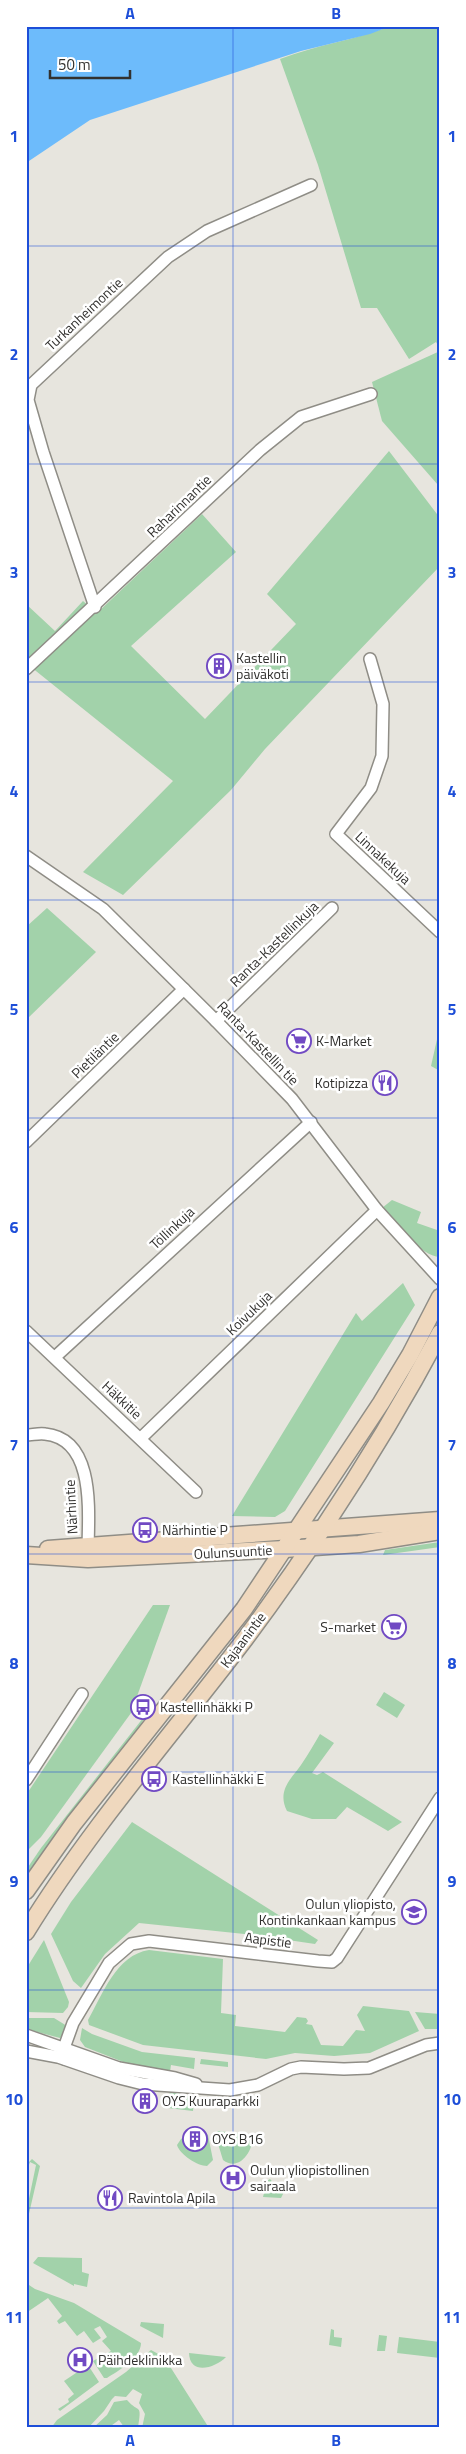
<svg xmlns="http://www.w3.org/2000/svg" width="466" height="2454" font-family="'Titillium Web',sans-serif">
<rect width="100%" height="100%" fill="#e7e5de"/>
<g fill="#a2d2aa">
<path d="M391 26H440V349L436 342 409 359 377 308H361L318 165 280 59C316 45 355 40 391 26Z"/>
<polygon points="440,351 440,476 438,485 382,421 372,382"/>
<polygon points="389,451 440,518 440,566 265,749 231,790 123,895 83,872 173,781 26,663 26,604 55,631 83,601 97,613 202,514 236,552 131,646 205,719 296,624 267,594"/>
<polygon points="47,908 96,952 26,1020 26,927"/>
<polygon points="440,1026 440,1071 431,1066"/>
<path d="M392 1200 421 1212 417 1223 437 1230 440 1224V1257C420 1256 395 1223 382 1208Z"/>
<polygon points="403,1283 415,1305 285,1511 275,1517 232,1516 356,1313 362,1321"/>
<polygon points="440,1542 440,1547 383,1555 385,1550"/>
<polygon points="153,1605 170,1605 131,1713 41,1837 26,1852 26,1795"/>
<polygon points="384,1692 405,1705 397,1718 376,1705"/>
<polygon points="147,1713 134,1737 26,1881 26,1870 41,1848"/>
<path d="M320 1734 334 1743 312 1773 317 1775 323 1772 402 1822 388 1831 347 1807 336 1819H312L287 1811C277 1791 290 1780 301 1765 308 1755 314 1744 320 1734Z"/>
<polygon points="132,1822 318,1940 315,1944 254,1935 139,1923 105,1954 81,1988 73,1981 51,1934 71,1902"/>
<polygon points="44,1940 69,2002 68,2007 63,2013 26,2012 26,1969"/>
<path d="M149 1950 223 1959 221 2013 236 2015 235 2026 285 2032 297 2017 306 2018 308 2021 306 2024 312 2025 321 2045 343 2046 356 2030 365 2031 357 2015 363 2006 409 2011 419 2031 370 2053 334 2056 295 2053 266 2059 143 2045 89 2025 88 2020C103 1994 116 1955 149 1950Z"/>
<polygon points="415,2012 440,2014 440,2029 425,2029"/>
<polygon points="26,2018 54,2018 67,2026 64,2034 60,2038 26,2029"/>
<polygon points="82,2028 92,2034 142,2052 195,2058 194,2069 171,2065 170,2072 136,2067 85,2047 80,2040"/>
<polygon points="201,2059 228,2062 228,2067 200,2064"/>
<polygon points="170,2091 194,2098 193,2111 168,2108"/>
<path d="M201 2129 208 2135 213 2160 207 2166C198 2166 180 2155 177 2145L181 2139 191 2132 189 2146 199 2147Z"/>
<path d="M218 2131 252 2135C255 2148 240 2173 223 2160L215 2134Z"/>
<polygon points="32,2159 40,2166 28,2218 26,2213 36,2165 30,2162 26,2173 26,2165"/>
<polygon points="270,2179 283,2194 281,2198 263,2197 267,2181"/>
<polygon points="38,2257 82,2258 82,2272 89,2274 87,2287 74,2284 74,2286 33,2263"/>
<path d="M26 2283 35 2289 74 2303 141 2343C141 2358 118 2371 107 2378H104L93 2361 111 2351 102 2341 107 2337 100 2326 94 2329 101 2338 93 2343 84 2331 77 2336 65 2321 59 2324 57 2321 62 2316 48 2298 26 2313Z"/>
<polygon points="141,2322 164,2324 163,2338 140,2326"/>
<polygon points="331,2329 334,2330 334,2337 342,2338 341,2347 329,2345"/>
<polygon points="379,2335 387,2336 385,2351 377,2351"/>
<polygon points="399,2337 440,2342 440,2358 397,2353"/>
<polygon points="151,2350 164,2357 209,2428 195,2428 192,2425 188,2428 142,2428 145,2414 139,2403 142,2394 133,2389 126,2397 115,2396 112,2399 104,2411 88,2428 51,2428 57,2420 126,2372"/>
<path d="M189 2353 226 2357C215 2368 190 2376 189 2353Z"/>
<polygon points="88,2365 99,2382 60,2411 58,2409 69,2402 68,2399 74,2394 64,2381"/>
<path d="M127 2400C139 2414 142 2402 138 2428L127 2426 124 2427 119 2420 108 2428H93L107 2415 114 2402Z"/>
</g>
<polygon fill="#6dbbfb" points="26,26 391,26 370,34 301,51 90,120 26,163"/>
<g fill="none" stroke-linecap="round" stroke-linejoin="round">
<defs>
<g id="street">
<polyline points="95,607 43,452 28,400 31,385 168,257 207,231 311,185"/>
<polyline points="370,659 383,704 382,756 371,788 336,834 440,932"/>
<polyline points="26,669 260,450 301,417 371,394"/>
<polyline points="26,856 103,909 216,1021 292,1099 377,1210 440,1279"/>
<polyline points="216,1021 332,908"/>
<polyline points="26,1142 184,989"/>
<polyline points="26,1331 196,1492"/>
<polyline points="55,1357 311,1122"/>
<path d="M26 1435C32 1435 39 1433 45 1434 97 1439 88 1516 88 1552"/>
<polyline points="141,1438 377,1210"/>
<polyline points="26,1780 82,1694"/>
<polyline points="26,2035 119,2068 175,2078 196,2084"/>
<polyline points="26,2051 58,2057 119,2078 143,2084 230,2090 258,2085 291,2069 301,2067 344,2069 369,2068 426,2045 440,2043"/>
<polyline points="65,2059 64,2048 73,2023 109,1963 131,1944 149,1941 318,1961 332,1962 337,1958 440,1798"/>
</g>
<g id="secondary">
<polyline points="48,1549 440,1520"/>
<polyline points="26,1555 88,1559 285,1549 359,1544 440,1531"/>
<polyline points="26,1891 74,1823 244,1609 381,1403 410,1355 440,1297"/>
<path d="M26 1932C90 1828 171 1736 245 1639 317 1542 383 1440 440 1333"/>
</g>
</defs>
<use href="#street" stroke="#8f8d86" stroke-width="14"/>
<use href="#secondary" stroke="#8f8d86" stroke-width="19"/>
<use href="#street" stroke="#fff" stroke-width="11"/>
<use href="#secondary" stroke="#efd8be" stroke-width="16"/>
</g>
<path fill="none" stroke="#1d4ed8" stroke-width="1" stroke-opacity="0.55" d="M233 26V2428M26 246H440M26 464H440M26 682H440M26 900H440M26 1118H440M26 1336H440M26 1554H440M26 1772H440M26 1990H440M26 2208H440"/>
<defs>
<symbol id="building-ring" viewBox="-11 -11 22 22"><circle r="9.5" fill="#fff" stroke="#714ac3" stroke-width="1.5"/><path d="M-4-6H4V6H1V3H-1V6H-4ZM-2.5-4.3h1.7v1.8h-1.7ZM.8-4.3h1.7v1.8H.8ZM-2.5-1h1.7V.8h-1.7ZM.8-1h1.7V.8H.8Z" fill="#714ac3"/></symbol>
<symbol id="supermarket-ring" viewBox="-11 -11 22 22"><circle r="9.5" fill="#fff" stroke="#714ac3" stroke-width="1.5"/><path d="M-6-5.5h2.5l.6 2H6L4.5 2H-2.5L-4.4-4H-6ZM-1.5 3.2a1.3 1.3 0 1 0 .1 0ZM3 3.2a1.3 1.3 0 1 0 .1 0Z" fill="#714ac3"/></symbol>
<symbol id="restaurant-ring" viewBox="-11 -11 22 22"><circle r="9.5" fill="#fff" stroke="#714ac3" stroke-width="1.5"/><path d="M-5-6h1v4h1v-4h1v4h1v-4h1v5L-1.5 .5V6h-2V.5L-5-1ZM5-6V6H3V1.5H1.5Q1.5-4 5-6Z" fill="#714ac3"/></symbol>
<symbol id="bus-ring" viewBox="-11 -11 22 22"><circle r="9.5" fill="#fff" stroke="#714ac3" stroke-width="1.5"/><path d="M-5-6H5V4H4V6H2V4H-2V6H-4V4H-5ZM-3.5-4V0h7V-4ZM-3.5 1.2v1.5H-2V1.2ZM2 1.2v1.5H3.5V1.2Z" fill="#714ac3"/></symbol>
<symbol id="university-ring" viewBox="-11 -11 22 22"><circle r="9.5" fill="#fff" stroke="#714ac3" stroke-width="1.5"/><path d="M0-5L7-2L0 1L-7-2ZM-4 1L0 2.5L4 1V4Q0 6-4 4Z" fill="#714ac3"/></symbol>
<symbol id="hospital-ring" viewBox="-11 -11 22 22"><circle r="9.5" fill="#fff" stroke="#714ac3" stroke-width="1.5"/><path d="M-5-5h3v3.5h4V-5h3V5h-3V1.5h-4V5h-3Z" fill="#714ac3"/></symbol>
</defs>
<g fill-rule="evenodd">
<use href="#building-ring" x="205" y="652" width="28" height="28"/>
<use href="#supermarket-ring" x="285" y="1027" width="28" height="28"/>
<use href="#restaurant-ring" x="371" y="1069" width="28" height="28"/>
<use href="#bus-ring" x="131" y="1516" width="28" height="28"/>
<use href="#supermarket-ring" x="380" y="1613" width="28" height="28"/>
<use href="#bus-ring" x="129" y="1693" width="28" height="28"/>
<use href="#bus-ring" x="140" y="1765" width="28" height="28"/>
<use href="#university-ring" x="400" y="1898" width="28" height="28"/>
<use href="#building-ring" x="131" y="2087" width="28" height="28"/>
<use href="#building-ring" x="181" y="2125" width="28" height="28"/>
<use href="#hospital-ring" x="219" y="2164" width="28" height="28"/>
<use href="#restaurant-ring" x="96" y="2184" width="28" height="28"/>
<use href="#hospital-ring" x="66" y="2346" width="28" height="28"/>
</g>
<g text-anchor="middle" stroke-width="5" stroke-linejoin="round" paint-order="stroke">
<g font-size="14" fill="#32312f" stroke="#fff">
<text transform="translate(84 314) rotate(-43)" y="5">Turkanheimontie</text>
<text transform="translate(179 506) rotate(-44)" y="5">Raharinnantie</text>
<text transform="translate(383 858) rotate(43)" y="5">Linnakekuja</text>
<text transform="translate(274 944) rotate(-44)" y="5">Ranta-Kastellinkuja</text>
<text transform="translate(258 1043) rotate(46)" y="5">Ranta-Kastellin tie</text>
<text transform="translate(95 1055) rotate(-44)" y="5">Pietiläntie</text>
<text transform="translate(172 1228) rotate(-43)" y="5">Töllinkuja</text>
<text transform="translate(249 1313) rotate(-44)" y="5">Koivukuja</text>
<text transform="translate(122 1400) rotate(43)" y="5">Häkkitie</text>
<text transform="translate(71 1507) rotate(-93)" y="5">Närhintie</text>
<text transform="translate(233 1552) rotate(-3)" y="5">Oulunsuuntie</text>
<text transform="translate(243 1640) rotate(-53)" y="5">Kajaanintie</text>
<text transform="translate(268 1940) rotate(7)" y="5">Aapistie</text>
</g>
<g font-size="14" fill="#32312f" stroke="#fff" text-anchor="start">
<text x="236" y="663">Kastellin<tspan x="236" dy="16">päiväkoti</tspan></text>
<text x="316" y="1046">K-Market</text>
<text x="368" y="1088" text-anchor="end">Kotipizza</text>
<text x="162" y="1535">Närhintie P</text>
<text x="376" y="1632" text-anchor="end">S-market</text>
<text x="160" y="1712">Kastellinhäkki P</text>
<text x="172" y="1784">Kastellinhäkki E</text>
<text x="396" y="1909" text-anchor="end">Oulun yliopisto,<tspan x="396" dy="16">Kontinkankaan kampus</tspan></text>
<text x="162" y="2106">OYS Kuuraparkki</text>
<text x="212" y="2144">OYS B16</text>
<text x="250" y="2175">Oulun yliopistollinen<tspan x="250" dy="16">sairaala</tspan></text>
<text x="128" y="2203">Ravintola Apila</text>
<text x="98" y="2365">Päihdeklinikka</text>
</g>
</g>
<rect width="466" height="2454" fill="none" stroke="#ffffff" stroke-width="55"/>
<path d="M50 70v8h80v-8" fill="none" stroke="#32312f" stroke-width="2.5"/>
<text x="58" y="70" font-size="15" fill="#32312f" stroke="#ffffff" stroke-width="4" paint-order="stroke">50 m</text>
<rect x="28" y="28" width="410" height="2398" fill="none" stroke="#1d4ed8" stroke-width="2"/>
<g font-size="16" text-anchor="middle" font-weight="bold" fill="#1d4ed8">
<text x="130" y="19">A</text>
<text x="336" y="19">B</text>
<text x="14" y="142">1</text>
<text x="452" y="142">1</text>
<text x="14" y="360">2</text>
<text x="452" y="360">2</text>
<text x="14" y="578">3</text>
<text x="452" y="578">3</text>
<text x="14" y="797">4</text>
<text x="452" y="797">4</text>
<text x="14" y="1015">5</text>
<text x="452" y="1015">5</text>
<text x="14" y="1233">6</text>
<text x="452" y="1233">6</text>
<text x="14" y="1451">7</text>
<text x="452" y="1451">7</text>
<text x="14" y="1669">8</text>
<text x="452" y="1669">8</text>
<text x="14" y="1887">9</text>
<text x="452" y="1887">9</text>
<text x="14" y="2105">10</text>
<text x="452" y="2105">10</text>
<text x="14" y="2323">11</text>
<text x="452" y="2323">11</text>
<text x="130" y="2446">A</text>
<text x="336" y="2446">B</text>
</g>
</svg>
